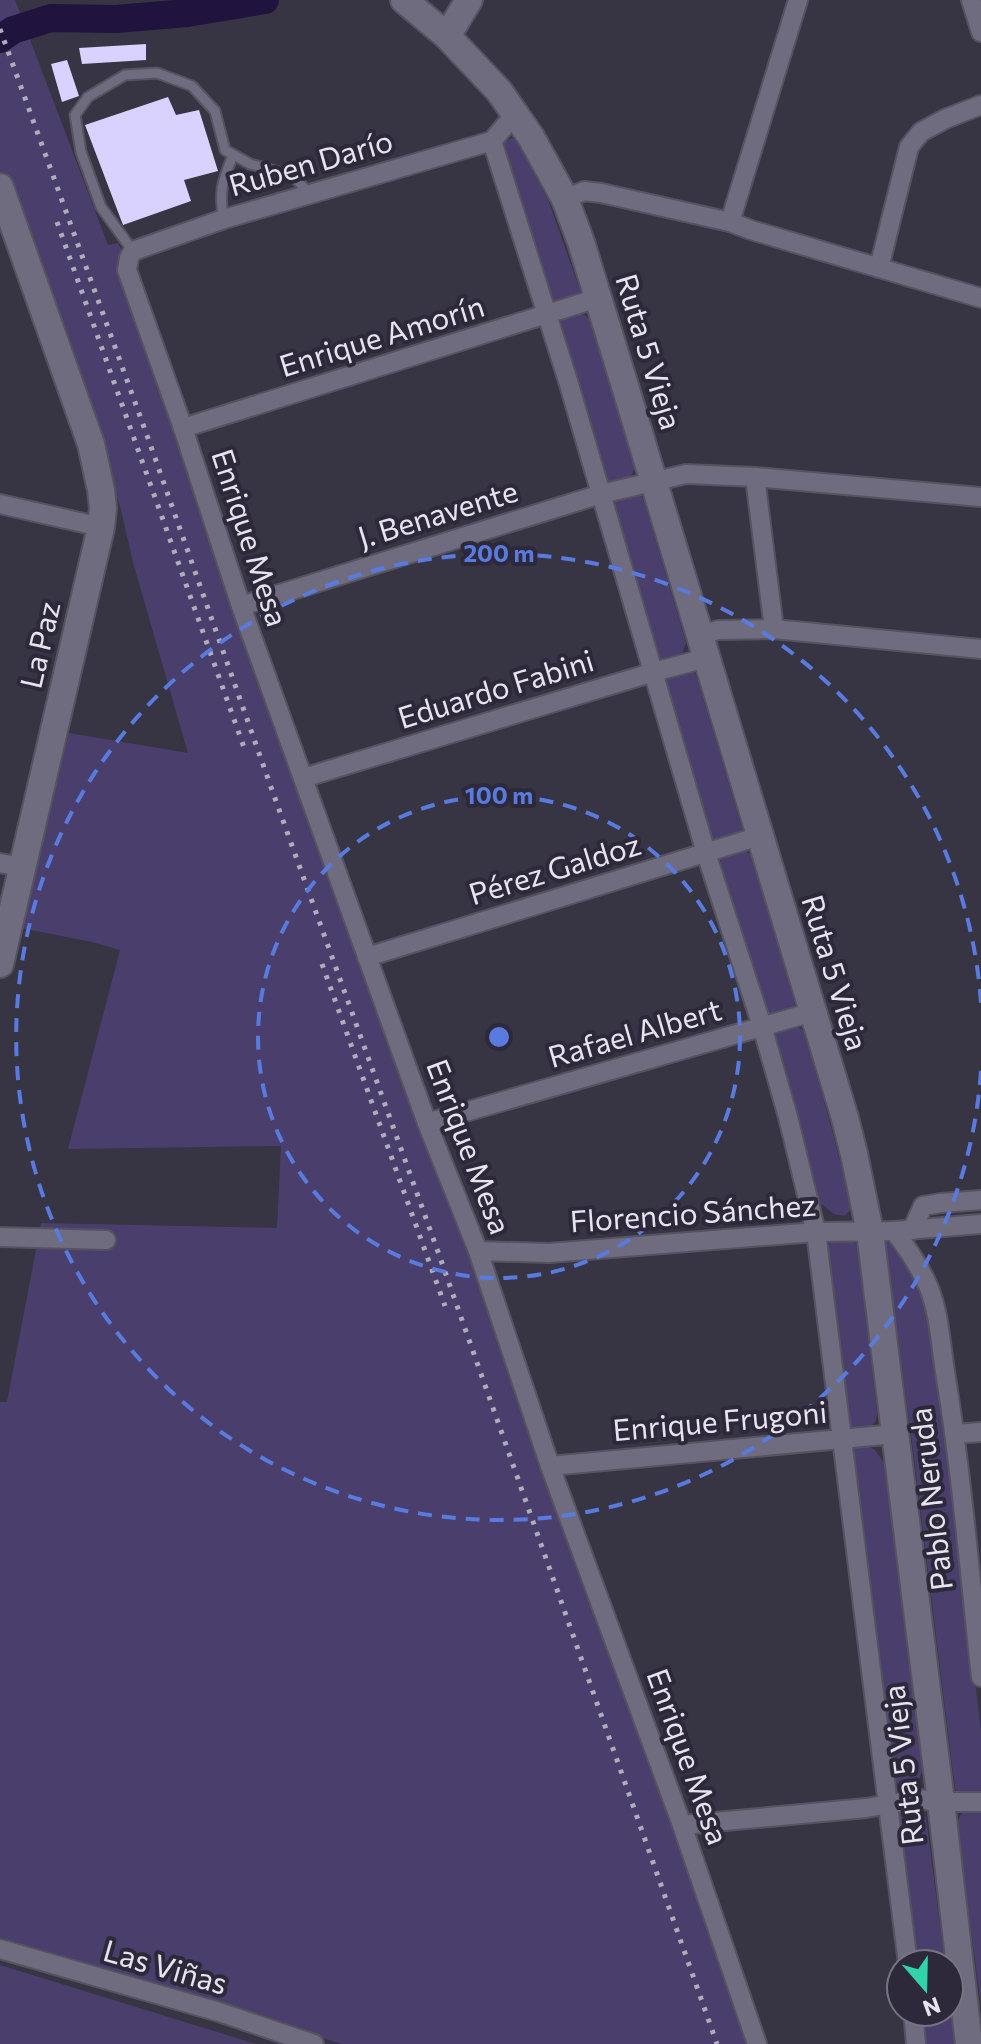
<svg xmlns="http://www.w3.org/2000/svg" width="981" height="2044" font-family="Commissioner,sans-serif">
<rect width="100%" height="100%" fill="#373444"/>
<g fill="#4a3f6c">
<polygon points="0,0 15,0 108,245 118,243 123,252 116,271 176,431 272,714 419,1129 467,1245 539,1467 676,1829 750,2044 342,2044 0,1940 0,1402 7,1402 41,1223 277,1228 281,1146 68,1149 120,950 92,942 21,928 69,733 188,753 134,566 120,506 0,183"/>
<polygon points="512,138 517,141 549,202 580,290 578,296 555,305 552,302 503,147 505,142"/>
<path d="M582 314 589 318 635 466C632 480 621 488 607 483L558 325C564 316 571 315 582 314Z"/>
<path d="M634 492 640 494 644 501 686 643 682 654C671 660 666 662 654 656L612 503 616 497Z"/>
<polygon points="691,670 696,675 742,828 742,833 717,844 710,839 663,685 665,676"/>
<path d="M739 850 745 851 751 855 794 1000 795 1007C786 1015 779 1017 767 1014L720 865C721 854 730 853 739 850Z"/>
<polygon points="796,1026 804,1031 831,1126 851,1205 850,1210 845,1216 834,1214 815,1199 774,1035 776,1030"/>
<path d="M834 1239 854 1240 858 1250 877 1412C877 1427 866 1433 852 1430L846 1422 828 1246Z"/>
<polygon points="888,1240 893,1241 900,1247 924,1299 947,1437 981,1732 981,1792 978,1794 960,1795 955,1789 912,1442 885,1245"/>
<path d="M866 1444 875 1450 885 1464 922 1767C923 1777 916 1783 908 1788L898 1784 890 1775 850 1451 853 1446Z"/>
<path d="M915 1806 921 1809 926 1817 945 1964H914L895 1824C900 1812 903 1808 915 1806Z"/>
<path d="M970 1809 981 1813V2004L957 1828C958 1818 960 1812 970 1809Z"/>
<polygon points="0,1965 256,2044 0,2044"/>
<polygon points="949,1996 955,2044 925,2044 920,2012 949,2012"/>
</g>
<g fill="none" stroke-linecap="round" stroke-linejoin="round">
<polyline stroke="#20133d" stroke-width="28" points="0,39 13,30 51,18 116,19 187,13 265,0"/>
</g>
<g fill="#dad2fe">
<polygon points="146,44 146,60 82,64 79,48"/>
<polygon points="67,60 79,96 62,102 51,64"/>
<polygon points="168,97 176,115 199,110 218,171 184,180 191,201 123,225 85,125"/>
</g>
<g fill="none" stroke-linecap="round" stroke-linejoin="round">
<defs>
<g id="lane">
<path d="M224 219C218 192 223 180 233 155"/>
<polyline points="133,251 101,207 81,152 75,115 88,97 125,75 157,73 192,86 215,111 225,150 250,164 293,176 310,194"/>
</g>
<g id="street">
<polyline points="971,0 981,32"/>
<polyline points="516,113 492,141 224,219 133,251 129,258 127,270 183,428 241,606 427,1123 478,1251 550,1466 682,1825 757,2044"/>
<polyline points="492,141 568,381 706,853 762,1026 788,1117 816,1232 908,1964"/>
<polyline points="565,199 584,191 601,193 730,222 751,230 981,298"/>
<polyline points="730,222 798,0"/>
<polyline points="879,268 909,147 921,132 945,119 981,105"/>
<polyline points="183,428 598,298"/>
<polyline points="755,477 774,629"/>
<polyline points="0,504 101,527"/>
<polyline points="241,606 601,494 686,474 755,477 981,497"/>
<polyline points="700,635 718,630 774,629 981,649"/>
<polyline points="303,778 654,672 706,658"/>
<polyline points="0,863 22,867"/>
<polyline points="367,957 760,836"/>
<polyline points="427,1123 813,1012"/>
<polyline points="912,1230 923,1206 941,1203 981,1200"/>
<path d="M894 1231C908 1249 920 1267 929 1288 940 1316 941 1349 946 1378 962 1477 970 1577 981 1677"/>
<polyline points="0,1237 106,1240"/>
<polyline points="478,1251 549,1253 816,1232 894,1231 981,1224"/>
<polyline points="955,1434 981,1432"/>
<polyline points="550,1466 895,1434"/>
<polyline points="682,1825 866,1808 919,1799 941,1802 981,1802"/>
<polyline points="0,1949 219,2012 314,2044"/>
<polyline points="913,2012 916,2044"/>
</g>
<g id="secondary">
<polyline points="404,0 447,36 499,91 531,137 565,199 581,242 625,386 845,1118 854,1154 870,1232 941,1802 969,2044"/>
<polyline points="447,36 469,0"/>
<polyline points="0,187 91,444 101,490 103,508 101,527 0,964"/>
</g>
</defs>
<use href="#lane" stroke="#565361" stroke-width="13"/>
<use href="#street" stroke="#565361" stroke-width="22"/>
<use href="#secondary" stroke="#565361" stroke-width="30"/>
<use href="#lane" stroke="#6f6c7f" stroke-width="9"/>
<use href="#street" stroke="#6f6c7f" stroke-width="18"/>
<use href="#secondary" stroke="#6f6c7f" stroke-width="26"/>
<g stroke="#afadb9" stroke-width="5" stroke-dasharray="4 8" stroke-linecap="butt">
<polyline points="0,29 149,441 272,790 437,1249 717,2044"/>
<polyline points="57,222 246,753"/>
<polyline points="322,964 445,1306"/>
</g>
</g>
<g fill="none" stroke="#597bdf" stroke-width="4" stroke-dasharray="14 10">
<circle cx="499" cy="1037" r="241"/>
<path d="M981 1071A483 483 0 1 1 981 1003"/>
</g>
<g text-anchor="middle" stroke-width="8" stroke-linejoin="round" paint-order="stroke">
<g font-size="30" fill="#e6e4ef" stroke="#2d293a">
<text transform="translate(311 164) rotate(-16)" y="10">Ruben Darío</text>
<text transform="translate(382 337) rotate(-17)" y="10">Enrique Amorín</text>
<text transform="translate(648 352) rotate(73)" y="10">Ruta 5 Vieja</text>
<text transform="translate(438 515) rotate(-17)" y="10">J. Benavente</text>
<text transform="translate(249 538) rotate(72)" y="10">Enrique Mesa</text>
<text transform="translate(41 645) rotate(-77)" y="10">La Paz</text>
<text transform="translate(496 690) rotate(-17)" y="10">Eduardo Fabini</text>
<text transform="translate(555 870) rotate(-17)" y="10">Pérez Galdoz</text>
<text transform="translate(834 973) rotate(73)" y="10">Ruta 5 Vieja</text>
<text transform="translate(635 1034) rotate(-16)" y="10">Rafael Albert</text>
<text transform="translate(468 1147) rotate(69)" y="10">Enrique Mesa</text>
<text transform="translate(693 1214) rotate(-4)" y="10">Florencio Sánchez</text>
<text transform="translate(720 1422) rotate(-5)" y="10">Enrique Frugoni</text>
<text transform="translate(932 1499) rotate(-97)" y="10">Pablo Neruda</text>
<text transform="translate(687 1757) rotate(70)" y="10">Enrique Mesa</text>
<text transform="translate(904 1765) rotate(-97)" y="10">Ruta 5 Vieja</text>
<text transform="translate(165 1968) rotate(16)" y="10">Las Viñas</text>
</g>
</g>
<circle cx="499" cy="1037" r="12" fill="#597bdf" stroke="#2d293a" stroke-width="4"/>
<g font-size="24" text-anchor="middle" font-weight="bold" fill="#597bdf" stroke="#2d293a" stroke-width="8" stroke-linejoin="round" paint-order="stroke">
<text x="499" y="562">200 m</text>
<text x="499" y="804">100 m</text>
</g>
<g transform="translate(925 1988) rotate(160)"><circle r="38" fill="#2d293a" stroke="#777482" stroke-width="2"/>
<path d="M0-6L14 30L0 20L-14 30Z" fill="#30d4a9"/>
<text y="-12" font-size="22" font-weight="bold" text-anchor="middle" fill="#e6e4ef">N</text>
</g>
</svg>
